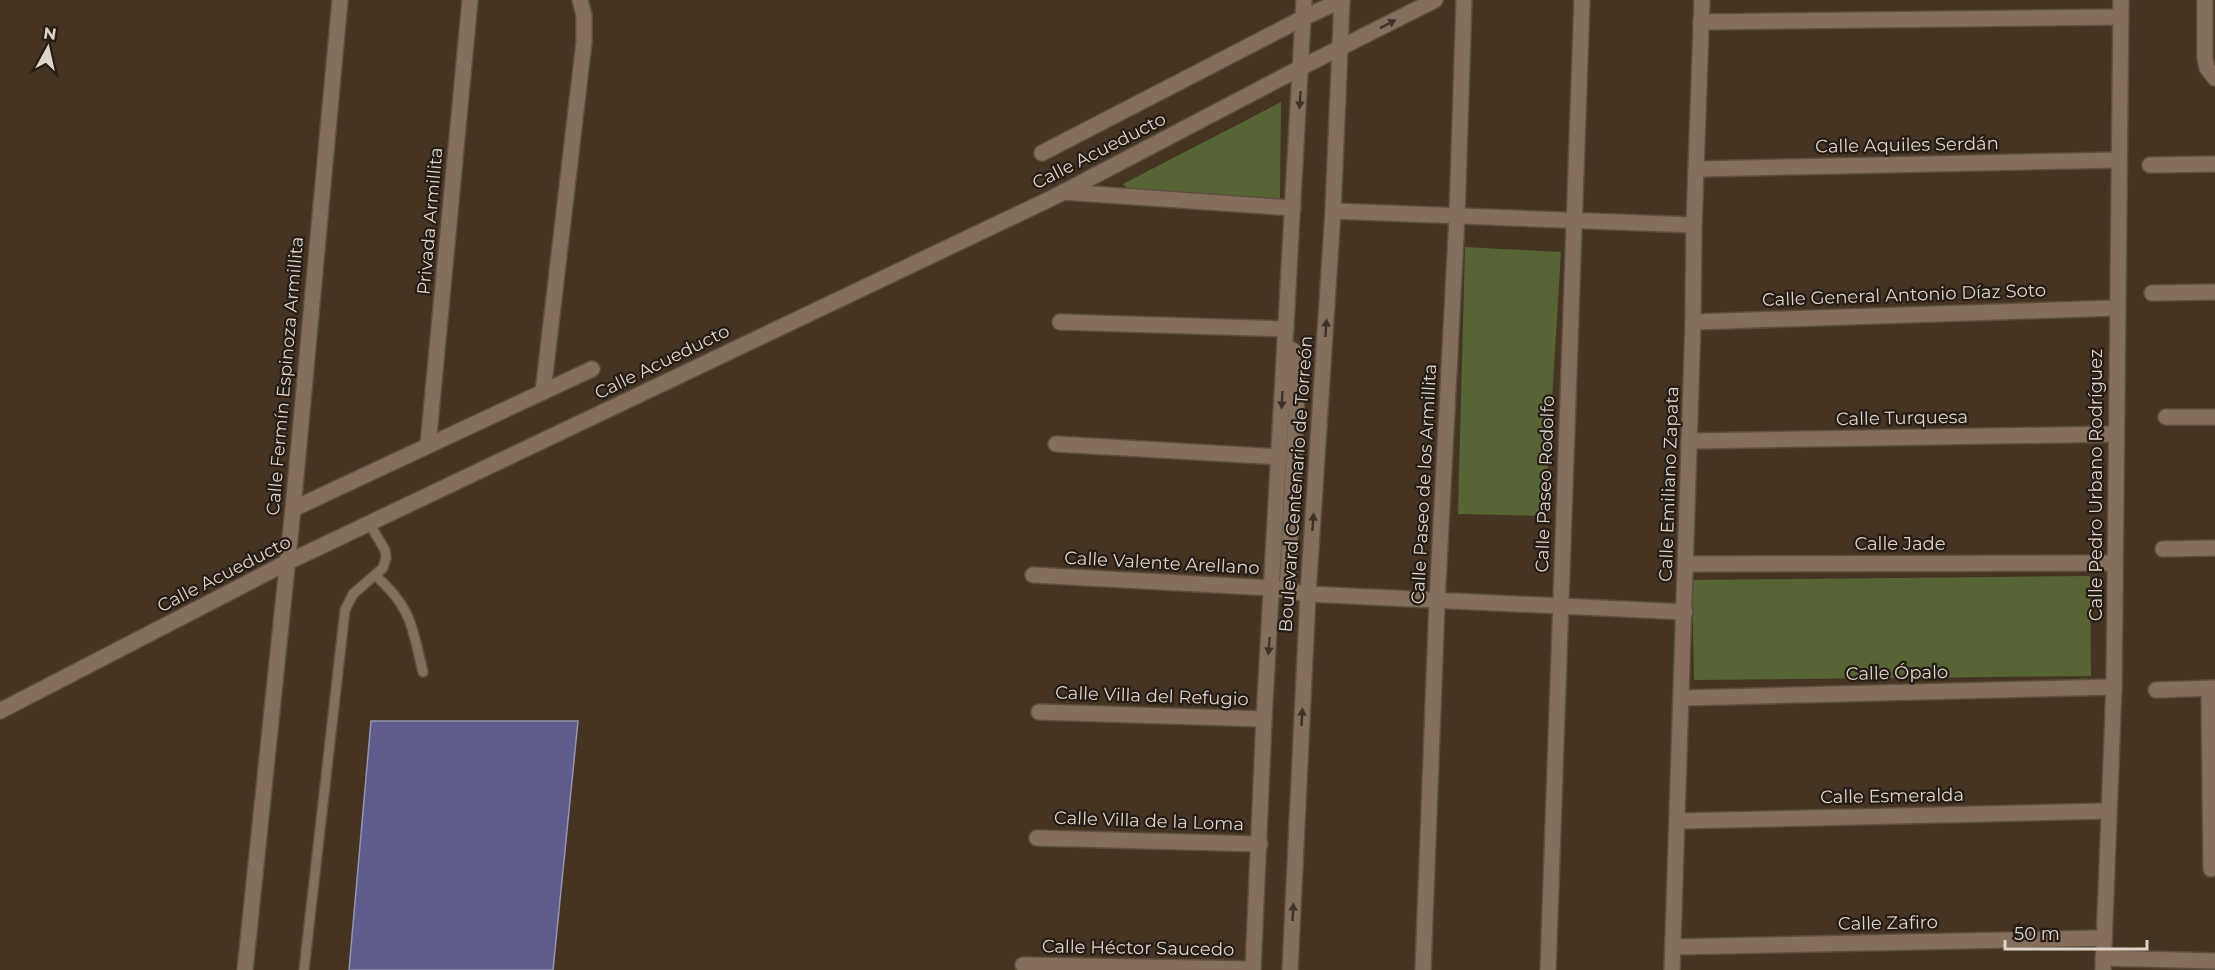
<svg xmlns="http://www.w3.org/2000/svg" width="2215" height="970" font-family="Montserrat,sans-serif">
<rect width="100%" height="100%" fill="#453422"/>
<g fill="#576434">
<polygon points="1281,102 1280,199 1130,191 1123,184"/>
<polygon points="1465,247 1561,252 1545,516 1458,514"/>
<polygon points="2090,576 2091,676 1694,680 1692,580"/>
</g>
<polygon fill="#5e5b8d" stroke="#9595af" stroke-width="1.5" points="371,721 578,721 553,970 349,970"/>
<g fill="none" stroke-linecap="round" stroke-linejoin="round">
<defs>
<g id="lane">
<path d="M376 576C412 608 412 627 423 672"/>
<polyline points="304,970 345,610 353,594 383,568 386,558 385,550 369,523"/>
</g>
<g id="street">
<polyline points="2205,0 2205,58 2207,68 2215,78"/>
<polyline points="1701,22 2120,17"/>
<polyline points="1042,153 1303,18"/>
<polyline points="2150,165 2215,164"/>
<polyline points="1696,169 2118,160"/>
<polyline points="1063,192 1293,208"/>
<polyline points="1333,211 1694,225"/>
<polyline points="2152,293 2215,292"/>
<polyline points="1060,322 1286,329"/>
<polyline points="1693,322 2116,308"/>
<polyline points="543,392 584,42 584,15 580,0"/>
<polyline points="2166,417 2215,417"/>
<polyline points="1689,441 2116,434"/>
<polyline points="1056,444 1279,457"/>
<polyline points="428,445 470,0"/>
<polyline points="293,509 592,369"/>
<polyline points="2163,549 2215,548"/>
<polyline points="1686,564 2115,563"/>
<polyline points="1033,575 1273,588 1308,594 1685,612"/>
<polyline points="2209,688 2211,869"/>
<polyline points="2156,690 2215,688"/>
<polyline points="1682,698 2114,687"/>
<polyline points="0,711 286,563 1054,197 1302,67"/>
<polyline points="1039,712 1264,719"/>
<polyline points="1678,821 2108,811"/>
<polyline points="1037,838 1260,844"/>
<polyline points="1673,947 2104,938"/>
<polyline points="2103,958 2215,961"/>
<polyline points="1023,965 1253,969"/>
<polyline points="245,970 293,509 340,0"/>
<polyline points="1423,970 1437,602 1457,216 1464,0"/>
<polyline points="1548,970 1582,0"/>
<polyline points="1672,970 1693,322 1694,225 1702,0"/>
<polyline points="2103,970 2114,687 2121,0"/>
</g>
<g id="secondary">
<polyline points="1303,18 1342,0"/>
<polyline points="1302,67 1435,0"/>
<polyline points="1285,346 1299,354 1287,590"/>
<polyline points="1253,970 1264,719 1304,0"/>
<polyline points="1290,970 1308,594 1333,211 1342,0"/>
</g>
</defs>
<use href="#lane" stroke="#5d4f40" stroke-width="12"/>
<use href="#street" stroke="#5d4f40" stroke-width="18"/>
<use href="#secondary" stroke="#5d4f40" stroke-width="18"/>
<use href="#lane" stroke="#836f5c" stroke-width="9"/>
<use href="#street" stroke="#836f5c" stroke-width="15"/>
<use href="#secondary" stroke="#836f5c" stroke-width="15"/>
</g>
<defs><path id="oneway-solid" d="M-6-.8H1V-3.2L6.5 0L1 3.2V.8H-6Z" transform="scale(1.5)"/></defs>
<g fill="#3c3227">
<use href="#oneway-solid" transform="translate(1388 24) rotate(-27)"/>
<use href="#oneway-solid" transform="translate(1300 100) rotate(94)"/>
<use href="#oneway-solid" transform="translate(1326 328) rotate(-86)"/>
<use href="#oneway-solid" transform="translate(1282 400) rotate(93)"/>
<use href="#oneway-solid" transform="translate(1313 522) rotate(-86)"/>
<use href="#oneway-solid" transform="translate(1269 646) rotate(94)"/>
<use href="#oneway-solid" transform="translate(1302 717) rotate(-87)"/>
<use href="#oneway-solid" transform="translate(1293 912) rotate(-87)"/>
</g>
<g text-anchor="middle" stroke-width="4.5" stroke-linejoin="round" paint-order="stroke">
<g font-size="18" fill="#dfd4ca" stroke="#251d15">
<text transform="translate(1907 145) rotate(-1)" y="6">Calle Aquiles Serdán</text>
<text transform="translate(1099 151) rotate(-27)" y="6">Calle Acueducto</text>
<text transform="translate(430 221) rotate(-85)" y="6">Privada Armillita</text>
<text transform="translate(1904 295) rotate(-2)" y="6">Calle General Antonio Díaz Soto</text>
<text transform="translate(662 362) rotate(-26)" y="6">Calle Acueducto</text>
<text transform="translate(285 376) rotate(-85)" y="6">Calle Fermín Espinoza Armillita</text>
<text transform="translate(1902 418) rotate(-1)" y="6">Calle Turquesa</text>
<text transform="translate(1296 484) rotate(-86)" y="6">Boulevard Centenario de Torreón</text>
<text transform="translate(1424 484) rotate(-87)" y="6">Calle Paseo de los Armillita</text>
<text transform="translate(1545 484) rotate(-88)" y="6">Calle Paseo Rodolfo</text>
<text transform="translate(1669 484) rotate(-88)" y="6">Calle Emiliano Zapata</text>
<text transform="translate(2096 485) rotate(-90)" y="6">Calle Pedro Urbano Rodríguez</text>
<text x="1900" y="550">Calle Jade</text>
<text transform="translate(1162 563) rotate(3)" y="6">Calle Valente Arellano</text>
<text transform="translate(224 574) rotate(-27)" y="6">Calle Acueducto</text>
<text transform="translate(1897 673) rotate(-1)" y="6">Calle Ópalo</text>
<text transform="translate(1152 696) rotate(2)" y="6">Calle Villa del Refugio</text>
<text transform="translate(1892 796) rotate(-1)" y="6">Calle Esmeralda</text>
<text transform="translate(1149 821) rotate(2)" y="6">Calle Villa de la Loma</text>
<text transform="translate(1888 923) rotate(-1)" y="6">Calle Zafiro</text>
<text transform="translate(1138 948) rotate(1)" y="6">Calle Héctor Saucedo</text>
</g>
</g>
<g transform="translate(48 48) rotate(8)" stroke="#251d15" stroke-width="4.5" paint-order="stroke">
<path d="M0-4.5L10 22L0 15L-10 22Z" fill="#dfd4ca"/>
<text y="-9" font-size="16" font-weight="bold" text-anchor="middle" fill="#dfd4ca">N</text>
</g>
<path d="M2005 940v9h142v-9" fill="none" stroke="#dfd4ca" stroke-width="3"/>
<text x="2014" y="940" font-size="18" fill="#dfd4ca" stroke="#251d15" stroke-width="4.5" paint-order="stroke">50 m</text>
</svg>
